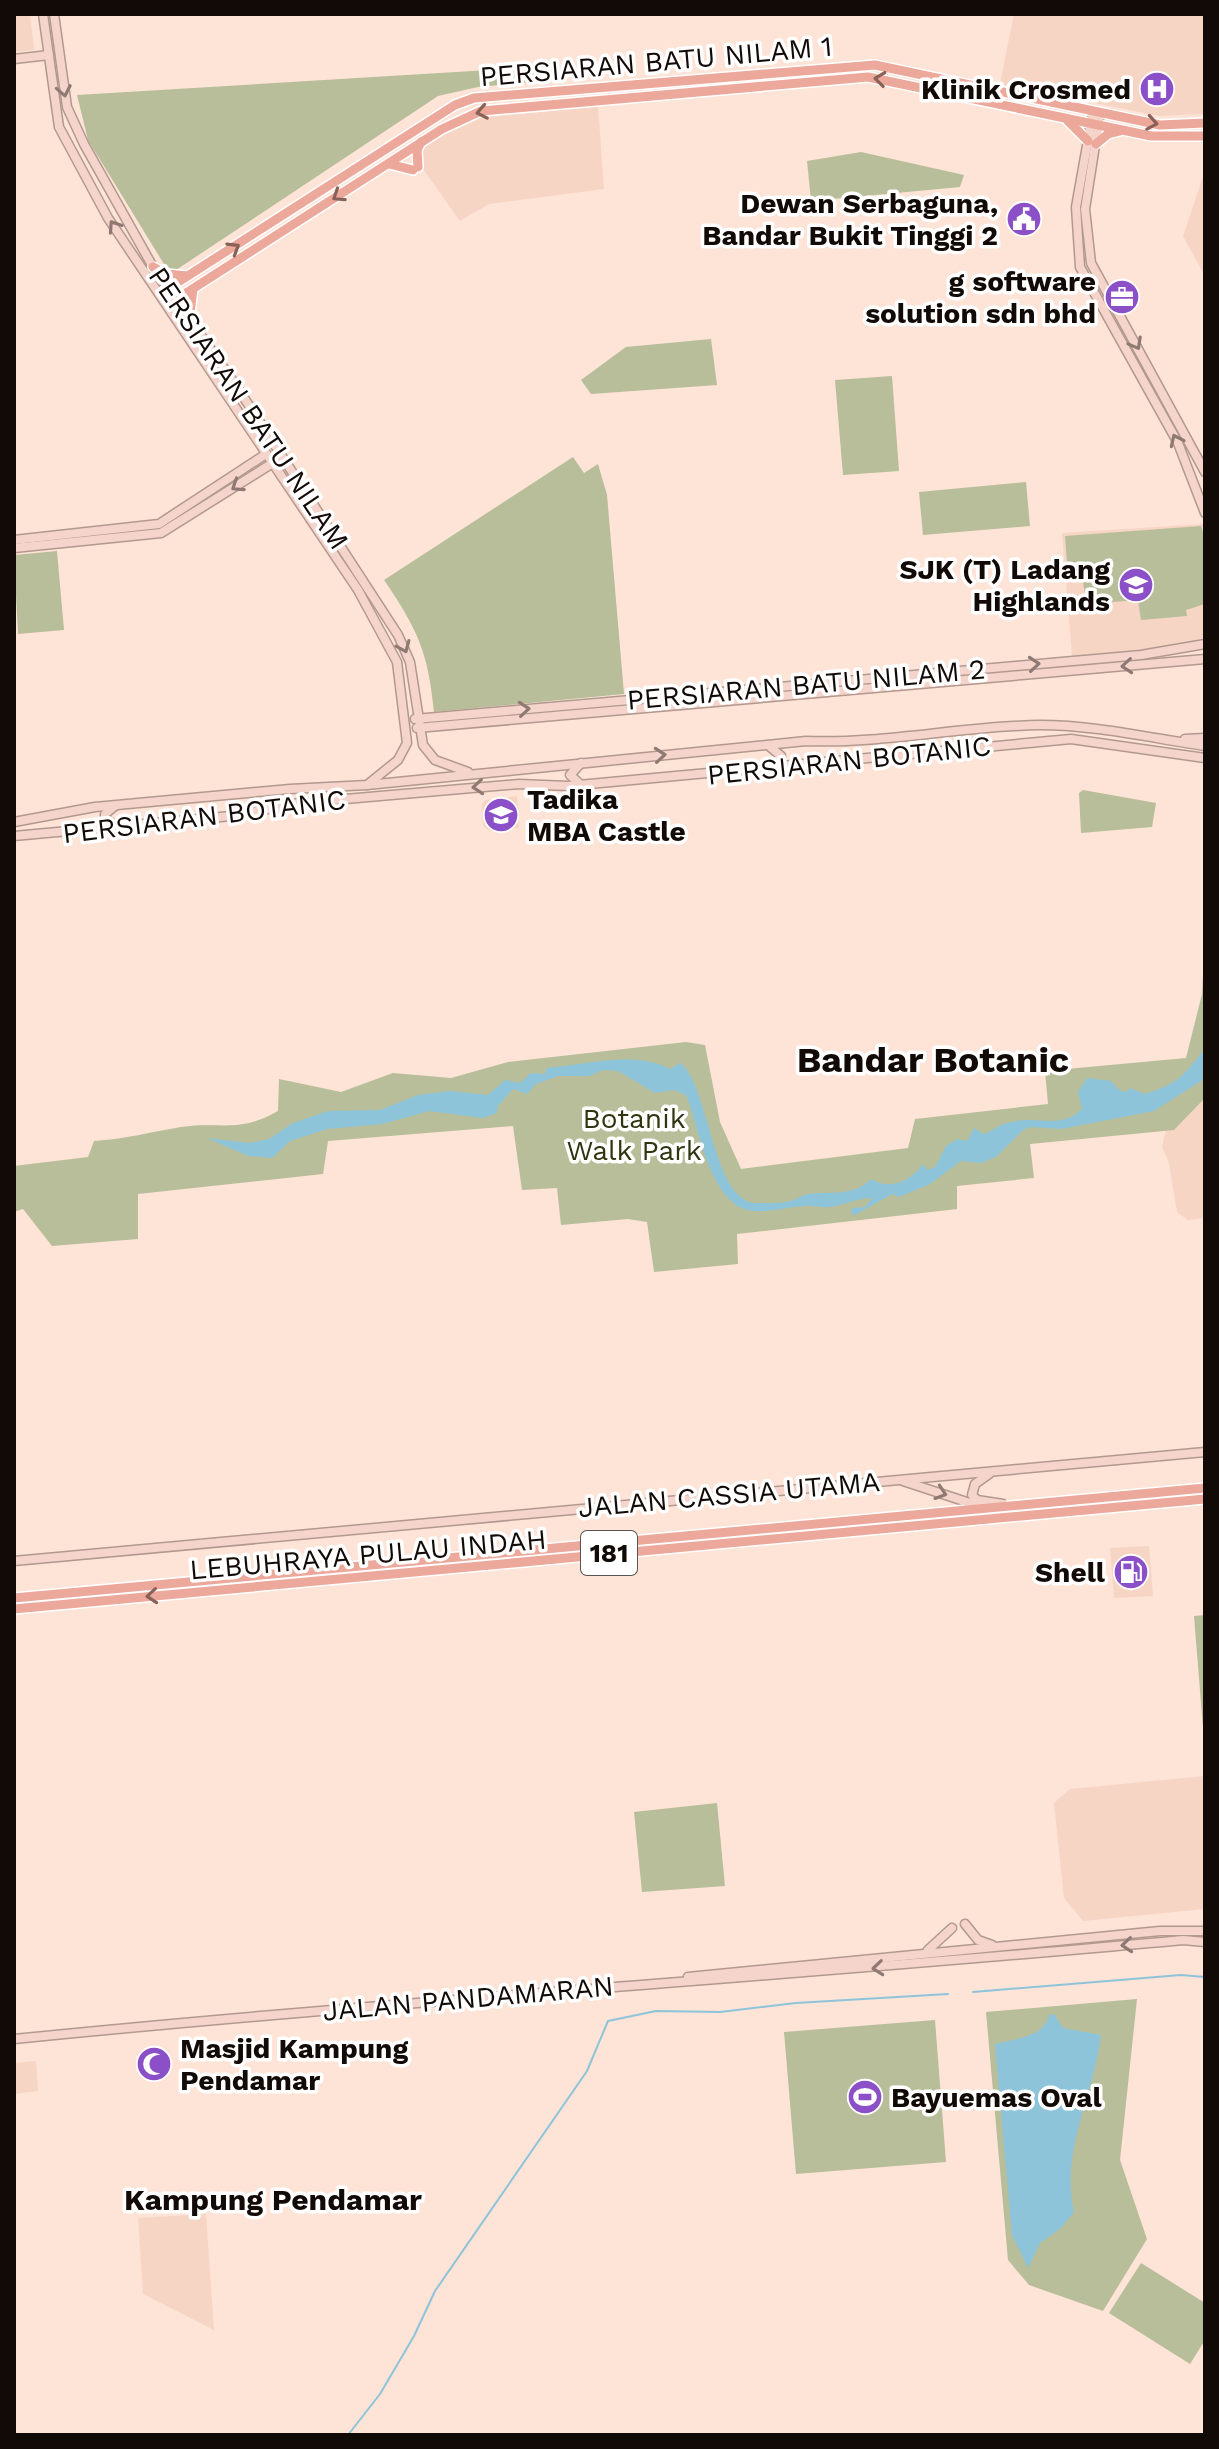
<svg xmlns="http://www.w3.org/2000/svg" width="1219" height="2449" font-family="'Work Sans',sans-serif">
<rect width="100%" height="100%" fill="#fee3d7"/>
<g fill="#f6d5c5">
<polygon points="14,14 30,14 34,50 14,52"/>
<polygon points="1014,14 1205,14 1205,114 1159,116 1000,84"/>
<polygon points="598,106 604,189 489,204 460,221 421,166 421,149 470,119"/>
<polygon points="1205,170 1205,276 1183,236"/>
<polygon points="1203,524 1205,637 1176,647 1072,656 1062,533"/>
<polygon points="517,796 519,828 489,831 483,825 482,804 486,800"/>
<polygon points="1205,1098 1205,1218 1188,1220 1177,1212 1169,1163 1162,1147 1166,1130 1174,1130"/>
<polygon points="1149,1546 1153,1596 1114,1598 1110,1548"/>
<polygon points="1205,1776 1205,1909 1083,1921 1064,1898 1054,1803 1070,1789"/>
<polygon points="36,2061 38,2091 14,2094 14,2063"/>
<polygon points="206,2214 214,2330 143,2294 138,2218"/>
</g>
<g fill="#b7be99">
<polygon points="541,67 543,81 478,87 438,96 170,274 88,140 77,95"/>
<polygon points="861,152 964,175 960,187 811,201 807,161"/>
<polygon points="711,339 717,385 591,394 581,380 626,347"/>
<polygon points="892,376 899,471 843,475 835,380"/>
<path d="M573 457 584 473 598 464 607 495 624 694 434 712C428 652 418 630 384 580Z"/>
<polygon points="1026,482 1030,526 923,535 919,492"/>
<polygon points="1201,526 1205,538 1205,604 1186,610 1187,616 1141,620 1138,600 1087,604 1079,562 1067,563 1065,536"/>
<polygon points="57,551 64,630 18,634 14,555"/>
<polygon points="1083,790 1156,803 1152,827 1081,833 1079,793"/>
<path d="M1205 938V1098L1174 1130 1030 1144 1034 1178 957 1186V1209L737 1234 738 1264 654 1272 647 1222 628 1219 561 1225 557 1188 522 1190 513 1126 328 1141 323 1174 138 1194V1239L52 1246 23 1209 14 1212V1166L88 1157 94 1141C125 1139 151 1132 181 1127 221 1121 238 1134 278 1111L279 1079 341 1092 393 1073 451 1078 508 1062 686 1042 705 1045 720 1122 741 1169 908 1148 915 1119 1048 1104 1045 1071 1186 1058 1202 994Z"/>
<polygon points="1205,1615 1205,1728 1203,1728 1194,1616"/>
<polygon points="717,1803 725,1886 642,1892 634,1812"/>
<polygon points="1137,1999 1120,2160 1147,2239 1103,2311 1029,2285 1008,2260 986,2012"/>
<polygon points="935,2020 946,2162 796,2174 784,2032"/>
<polygon points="1141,2263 1205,2303 1205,2340 1190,2364 1109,2313"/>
</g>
<g fill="#8ec4da">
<path d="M1205 1049 1204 1079 1154 1111 1061 1129 1031 1127 1023 1130 996 1157 981 1163 961 1161 930 1184 899 1197 892 1194 855 1215 851 1214 852 1208 865 1207 872 1198C858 1198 844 1205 830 1207 821 1208 813 1205 805 1206 788 1207 771 1212 755 1211 710 1210 699 1126 686 1095L673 1090 655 1093 618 1071 603 1070 589 1076H558L536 1084 527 1094 513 1089 498 1106 497 1113 483 1118 429 1111 382 1124 327 1129 290 1141 272 1158 248 1156 207 1138 249 1143 269 1139 293 1123 328 1111 380 1110 418 1095 450 1091 488 1095 505 1080 520 1083 531 1073 545 1074 547 1068C586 1065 633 1050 670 1069L680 1063C709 1083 712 1200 755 1203 767 1203 780 1204 791 1201 798 1199 801 1195 808 1194 831 1191 854 1197 871 1179 890 1191 911 1181 923 1164L927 1170 935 1167 946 1146 957 1139 967 1141 974 1128 983 1134C992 1132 998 1125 1007 1123 1035 1114 1060 1131 1082 1109L1078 1092 1087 1078 1111 1081 1119 1090 1126 1092 1130 1088 1145 1094C1183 1081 1181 1077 1205 1049Z"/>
<path d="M1054 2014 1063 2028 1101 2035C1094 2096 1060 2150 1074 2212L1061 2228 1040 2243 1028 2268 1012 2235 995 2044C1014 2039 1045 2037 1049 2015Z"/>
</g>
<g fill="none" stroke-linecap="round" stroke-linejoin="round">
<g stroke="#8ec4da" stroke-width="2">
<polyline points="973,1992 1181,1975 1205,1977"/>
<polyline points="348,2435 380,2394 414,2336 435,2291 587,2071 608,2021 656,2011 720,2012 796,2003 948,1994"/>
</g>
<defs>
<g id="secondary">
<polyline points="43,14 59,127 108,218 358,590 397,662 407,743 398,760 367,785"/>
<polyline points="54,14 67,107 84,144 153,267 237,387 398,635 410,662 423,745 435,760 468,772"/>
<polyline points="14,59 49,55"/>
<polyline points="1093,112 1076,207 1080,267 1178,443 1205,513"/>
<polyline points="1100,114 1085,209 1091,263 1205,472"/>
<polyline points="14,540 159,524 266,454"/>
<polyline points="14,548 161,533 276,461"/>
<polyline points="415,719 1141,655 1205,644"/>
<polyline points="417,728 1205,659"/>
<polyline points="1185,739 1205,738"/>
<polyline points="768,745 781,756 772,768"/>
<polyline points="579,783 570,775 581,763"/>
<path d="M14 822 95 807 290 789 367 785 806 741C885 744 962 726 1040 725 1094 725 1151 738 1205 746"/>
<polyline points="115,825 105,819 105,814 115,806"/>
<polyline points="14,836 231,816 299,803 519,784 568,786 1071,739 1205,758"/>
<polyline points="989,1474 975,1484 972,1495 977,1500 1003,1504"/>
<polyline points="903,1481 985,1508"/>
<polyline points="14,1561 1205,1452"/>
<polyline points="965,1924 978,1940 992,1945"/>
<polyline points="928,1950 952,1928"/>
<polyline points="688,1977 1160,1931 1205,1931"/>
<path d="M14 2039C403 2000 794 1976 1183 1940L1205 1942"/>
</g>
<g id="primary">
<polyline points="1068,121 1088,141"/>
<polyline points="1096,144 1108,134 1120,131"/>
<polyline points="389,164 413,170"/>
<polyline points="418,167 417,150 421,142"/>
<polyline points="153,267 167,274 187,276"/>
<polyline points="161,293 455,105 474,98 875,65 1160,125 1205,123"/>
<polyline points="169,304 442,129 481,111 868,77 1151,136 1205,136"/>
<polyline points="189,321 193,289"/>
<polyline points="14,1598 1205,1488"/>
<polyline points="14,1609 1205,1499"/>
</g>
</defs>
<use href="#secondary" stroke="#b2998e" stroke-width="11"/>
<use href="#primary" stroke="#fff" stroke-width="12"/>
<use href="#secondary" stroke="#f5d4cc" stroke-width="8"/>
<use href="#primary" stroke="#eca89a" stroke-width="9"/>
</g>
<defs><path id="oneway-chevron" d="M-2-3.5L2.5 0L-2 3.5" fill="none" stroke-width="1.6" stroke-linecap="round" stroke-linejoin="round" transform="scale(2)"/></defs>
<g stroke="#8a6157">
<use href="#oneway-chevron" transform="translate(880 79) rotate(-173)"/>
<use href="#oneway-chevron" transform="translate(482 112) rotate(169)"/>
<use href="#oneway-chevron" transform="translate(1152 123) rotate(10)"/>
<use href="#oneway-chevron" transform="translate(338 196) rotate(147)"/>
<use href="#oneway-chevron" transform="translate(234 248) rotate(-32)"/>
<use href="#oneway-chevron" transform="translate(152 1596) rotate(175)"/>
</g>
<g stroke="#8f7973">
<use href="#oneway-chevron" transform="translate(64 91) rotate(79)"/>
<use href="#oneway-chevron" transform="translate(114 226) rotate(-124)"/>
<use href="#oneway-chevron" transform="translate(1136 344) rotate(61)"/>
<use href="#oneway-chevron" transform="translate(1176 440) rotate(-115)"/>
<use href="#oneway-chevron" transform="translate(237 486) rotate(147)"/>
<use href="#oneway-chevron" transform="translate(404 647) rotate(67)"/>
<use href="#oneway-chevron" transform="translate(1034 664) rotate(-5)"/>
<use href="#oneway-chevron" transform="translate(1127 666) rotate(175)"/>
<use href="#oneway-chevron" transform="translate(524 709) rotate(-5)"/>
<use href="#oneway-chevron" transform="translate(660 755) rotate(-5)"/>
<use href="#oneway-chevron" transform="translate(478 787) rotate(175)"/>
<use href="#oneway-chevron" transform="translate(941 1493) rotate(18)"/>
<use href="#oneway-chevron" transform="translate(1127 1945) rotate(175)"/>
<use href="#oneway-chevron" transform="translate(878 1968) rotate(174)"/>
</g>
<defs>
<symbol id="hospital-disc" viewBox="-11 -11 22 22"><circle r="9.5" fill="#8b50c7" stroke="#fff"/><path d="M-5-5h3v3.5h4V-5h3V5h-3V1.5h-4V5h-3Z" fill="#fff"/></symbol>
<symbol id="civic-disc" viewBox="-11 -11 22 22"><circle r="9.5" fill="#8b50c7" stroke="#fff"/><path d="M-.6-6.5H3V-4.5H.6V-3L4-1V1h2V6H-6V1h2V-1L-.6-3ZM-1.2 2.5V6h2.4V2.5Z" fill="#fff"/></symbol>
<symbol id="office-disc" viewBox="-11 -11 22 22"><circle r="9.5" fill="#8b50c7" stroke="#fff"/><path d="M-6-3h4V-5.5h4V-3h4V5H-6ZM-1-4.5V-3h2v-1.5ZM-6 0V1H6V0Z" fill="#fff"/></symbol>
<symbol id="school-disc" viewBox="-11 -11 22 22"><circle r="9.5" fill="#8b50c7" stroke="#fff"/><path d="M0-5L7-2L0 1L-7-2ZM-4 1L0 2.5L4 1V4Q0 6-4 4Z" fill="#fff"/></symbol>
<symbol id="fuel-disc" viewBox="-11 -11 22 22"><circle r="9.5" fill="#8b50c7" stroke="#fff"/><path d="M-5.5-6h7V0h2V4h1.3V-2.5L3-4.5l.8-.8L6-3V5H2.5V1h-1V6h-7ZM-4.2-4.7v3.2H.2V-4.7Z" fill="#fff"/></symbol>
<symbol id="mosque-disc" viewBox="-11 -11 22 22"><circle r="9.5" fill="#8b50c7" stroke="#fff"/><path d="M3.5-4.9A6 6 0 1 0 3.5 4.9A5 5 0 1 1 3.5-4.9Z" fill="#fff"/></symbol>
<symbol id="stadium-disc" viewBox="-11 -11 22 22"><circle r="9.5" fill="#8b50c7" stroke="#fff"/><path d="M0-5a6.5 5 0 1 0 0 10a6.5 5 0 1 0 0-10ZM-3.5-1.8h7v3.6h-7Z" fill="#fff"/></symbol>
</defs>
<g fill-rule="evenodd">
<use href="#hospital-disc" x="1137" y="69" width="40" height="40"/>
<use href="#civic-disc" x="1004" y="199" width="40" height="40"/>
<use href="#office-disc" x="1102" y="277" width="40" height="40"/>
<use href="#school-disc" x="1116" y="565" width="40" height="40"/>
<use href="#school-disc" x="481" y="795" width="40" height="40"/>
<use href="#fuel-disc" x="1111" y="1552" width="40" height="40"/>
<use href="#mosque-disc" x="134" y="2044" width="40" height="40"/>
<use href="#stadium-disc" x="845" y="2077" width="40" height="40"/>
</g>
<g text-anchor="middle" stroke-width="7" stroke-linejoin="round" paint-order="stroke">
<rect fill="#fff" stroke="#595451" stroke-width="2" x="581" y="1531" width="56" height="44" rx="6"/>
<g font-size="26" font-weight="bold" fill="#120a06">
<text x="609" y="1562">181</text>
</g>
<g font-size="28" fill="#120a06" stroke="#fff">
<text transform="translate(656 61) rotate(-5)" y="10">PERSIARAN BATU NILAM 1</text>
<text transform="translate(249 408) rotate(56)" y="10">PERSIARAN BATU NILAM</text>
<text transform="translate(806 684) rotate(-5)" y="10">PERSIARAN BATU NILAM 2</text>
<text transform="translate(849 760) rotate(-6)" y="10">PERSIARAN BOTANIC</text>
<text transform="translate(204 816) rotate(-7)" y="10">PERSIARAN BOTANIC</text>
<text transform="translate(729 1494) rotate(-5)" y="10">JALAN CASSIA UTAMA</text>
<text transform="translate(368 1554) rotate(-5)" y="10">LEBUHRAYA PULAU INDAH</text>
<text transform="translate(468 1998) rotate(-5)" y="10">JALAN PANDAMARAN</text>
</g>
<g font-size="28" font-weight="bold" fill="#120a06" stroke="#fff" text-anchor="end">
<text x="1131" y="99">Klinik Crosmed</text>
<text x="998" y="213">Dewan Serbaguna,<tspan x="998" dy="32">Bandar Bukit Tinggi 2</tspan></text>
<text x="1096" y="291">g software<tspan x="1096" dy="32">solution sdn bhd</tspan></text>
<text x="1110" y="579">SJK (T) Ladang<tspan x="1110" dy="32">Highlands</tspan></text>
<text x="527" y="809" text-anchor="start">Tadika<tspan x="527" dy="32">MBA Castle</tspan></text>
<text x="1105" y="1582">Shell</text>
<text x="180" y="2058" text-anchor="start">Masjid Kampung<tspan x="180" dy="32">Pendamar</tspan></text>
<text x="891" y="2107" text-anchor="start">Bayuemas Oval</text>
</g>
<g font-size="28" fill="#30350f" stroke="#fff">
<text x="634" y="1128">Botanik<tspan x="634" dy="32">Walk Park</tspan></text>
</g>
<g font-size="30" font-weight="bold" fill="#120a06" stroke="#fff">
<text x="273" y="2210">Kampung Pendamar</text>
</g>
<g font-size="36" font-weight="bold" fill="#120a06" stroke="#fff">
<text x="933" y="1072">Bandar Botanic</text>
</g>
</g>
<rect width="1219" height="2449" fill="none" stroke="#120a06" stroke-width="32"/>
</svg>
